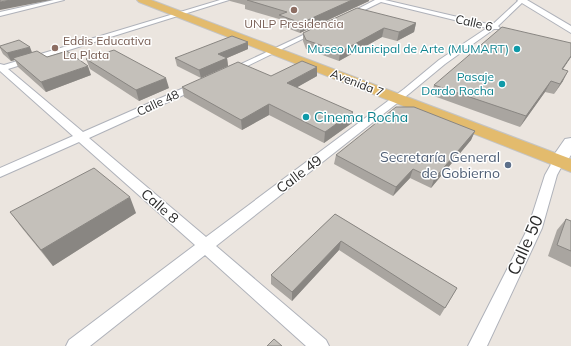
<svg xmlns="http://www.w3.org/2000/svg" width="571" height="346" font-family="Mulish,sans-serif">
<rect width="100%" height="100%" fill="#ebe5df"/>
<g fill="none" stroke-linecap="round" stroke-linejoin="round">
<defs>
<g id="minor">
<polygon points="54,0 64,0 0,16 0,12"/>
<polygon points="220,0 229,0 8,69 83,132 195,83 201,83 202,85 201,87 89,138 206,237 404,89 439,60 487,28 381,2 350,17 346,17 346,15 375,0 385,0 492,25 519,0 525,0 498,26 500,28 499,29 494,29 445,64 410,93 216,246 326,340 329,346 306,346 205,255 90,346 66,346 69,340 195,245 79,142 0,177 0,168 73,136 0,71 0,64 4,65"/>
<polygon points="316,29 321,30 233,73 227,73 226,71"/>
<polygon points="558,158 562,159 564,162 557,175 542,228 487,346 468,346 528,228 545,175 554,159"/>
</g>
<g id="secondary">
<polygon points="517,0 527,0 571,26 571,33"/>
<polygon points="571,138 571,155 564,166 558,168 552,166 549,162 565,139"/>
</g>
<polygon id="primary" points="137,0 151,0 571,159 571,172 139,2"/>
</defs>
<use href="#minor" stroke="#afb2ba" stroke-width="2"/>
<use href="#secondary" stroke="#afb2ba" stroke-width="2"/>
<use href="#primary" stroke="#c4c4c4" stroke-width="2"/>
<use href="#minor" fill="#fff" fill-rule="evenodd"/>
<use href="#secondary" fill="#fff" fill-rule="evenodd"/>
<use href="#primary" fill="#e3bb6d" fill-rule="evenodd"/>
</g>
<g fill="#a9a5a0">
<polygon points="229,0 369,0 369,1 300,33 279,25 279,19 245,9 245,5 230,1"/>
<polygon points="416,23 414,32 397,41 382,37 339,61 306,49 303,41 303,33"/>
<polygon points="248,42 248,49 227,58 228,66 201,78 177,66 175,58"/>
<polygon points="0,46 32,53 47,57 91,75 46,92 18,67 15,60 11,61 3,54 0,48"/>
<polygon points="571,57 563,69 563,81 554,94 545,92 520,127 431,95 434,85"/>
<polygon points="86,59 169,88 139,101 90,69"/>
<polygon points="271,76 317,76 297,87 352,123 324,143 269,115 242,130 184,97 182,87"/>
<polygon points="475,131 471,140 431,188 410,178 393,196 334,164 336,155"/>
<polygon points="10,212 136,213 53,266 22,228"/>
<polygon points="335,214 457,288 440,316 339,250 292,301 271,284 271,275"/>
<polygon points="566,219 571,221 571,267 548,256 557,230"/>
</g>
<g fill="#898682">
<polygon points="11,0 51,0 0,10 0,2"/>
<polygon points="352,0 369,0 369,1 300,33 301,23"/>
<polygon points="416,23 414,32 397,41 399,32"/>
<polygon points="384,28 382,37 339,61 340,52"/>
<polygon points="248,42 248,49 227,58 228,66 201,78 199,70 218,54"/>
<polygon points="30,47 33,55 13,58 15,60 11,61 7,53"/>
<polygon points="571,56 571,57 556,79 562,69"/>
<polygon points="88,66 91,75 46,92 41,82"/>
<polygon points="317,67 317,76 287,93 287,83"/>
<polygon points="568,71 563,81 554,94 560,84"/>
<polygon points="166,78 169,88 139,101 136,90"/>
<polygon points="551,81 545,92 520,127 526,116"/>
<polygon points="269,104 269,115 242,130 241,120"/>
<polygon points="353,112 352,123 324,143 325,132"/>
<polygon points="475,131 471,140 431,188 434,179"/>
<polygon points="413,169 410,178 393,196 396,187"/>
<polygon points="130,197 136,213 53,266 41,250"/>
<polygon points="341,241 339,250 292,301 292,292"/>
</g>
<g fill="#c4c0ba" stroke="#898682">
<polygon points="0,0 11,0 0,2"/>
<polygon points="247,0 352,0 301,23 279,15 287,12"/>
<polygon points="357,8 416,23 399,32 384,28 340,52 306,40 303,33"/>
<polygon points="502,27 571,43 571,56 562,69 568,71 560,84 551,81 526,116 434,85"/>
<polygon points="232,36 248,42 218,54 227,58 199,70 175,58"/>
<polygon points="19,40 30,47 7,53 0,47 0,46"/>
<polygon points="114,50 166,78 136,90 86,59"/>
<polygon points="37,51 47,57 67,51 88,66 41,82 13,58"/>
<polygon points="302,61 317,67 287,83 353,112 325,132 269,104 241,120 182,87 238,62 271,76"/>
<polygon points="396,107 414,107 475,131 434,179 413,169 396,187 336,155"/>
<polygon points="94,168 130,197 41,250 10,212"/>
<polygon points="335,214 457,288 445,308 341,241 292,292 271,275"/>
<polygon points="566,219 571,221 571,251 557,245"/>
<polygon points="274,339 282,346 267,346"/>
</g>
<g fill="#8d6e63" stroke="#fff" stroke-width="1.5">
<circle cx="294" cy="10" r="4"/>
<circle cx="55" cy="48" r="4"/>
</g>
<g fill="#0f9aa8" stroke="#fff" stroke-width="1.5">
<circle cx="517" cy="49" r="4"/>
<circle cx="502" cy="84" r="4"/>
<circle cx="306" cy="117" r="4"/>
</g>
<circle fill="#5c6f8a" stroke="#fff" stroke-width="1.5" cx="508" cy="165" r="4"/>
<g text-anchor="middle" stroke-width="3" stroke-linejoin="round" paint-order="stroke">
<g font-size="12" fill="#2b2b2b" stroke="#fff">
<text transform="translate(474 23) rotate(13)" y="4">Calle 6</text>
<text transform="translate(357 83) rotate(21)" y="4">Avenida 7</text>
<text transform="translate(158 103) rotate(-25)" y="4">Calle 48</text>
</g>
<g font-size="12" fill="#785e54" stroke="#fff">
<text x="294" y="28">UNLP Presidencia</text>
<text x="63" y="45" text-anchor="start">Eddis Educativa<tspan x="63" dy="14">La Plata</tspan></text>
</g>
<g font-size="12" fill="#0d838f" stroke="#fff" text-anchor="end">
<text x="509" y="53">Museo Municipal de Arte (MUMART)</text>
<text x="494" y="81">Pasaje<tspan x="494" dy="14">Dardo Rocha</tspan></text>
</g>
<g font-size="14" fill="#0d838f" stroke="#fff" text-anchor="start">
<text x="314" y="122">Cinema Rocha</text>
</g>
<g font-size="14" fill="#4e5e75" stroke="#fff" text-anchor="end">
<text x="500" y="162">Secretaría General<tspan x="500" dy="16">de Gobierno</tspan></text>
</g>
<g font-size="14" fill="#2b2b2b" stroke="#fff">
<text transform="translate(299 174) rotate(-37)" y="5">Calle 49</text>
<text transform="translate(160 206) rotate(41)" y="5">Calle 8</text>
</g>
<g font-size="17" fill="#2b2b2b" stroke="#fff">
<text transform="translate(525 245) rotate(-66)" y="6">Calle 50</text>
</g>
</g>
</svg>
